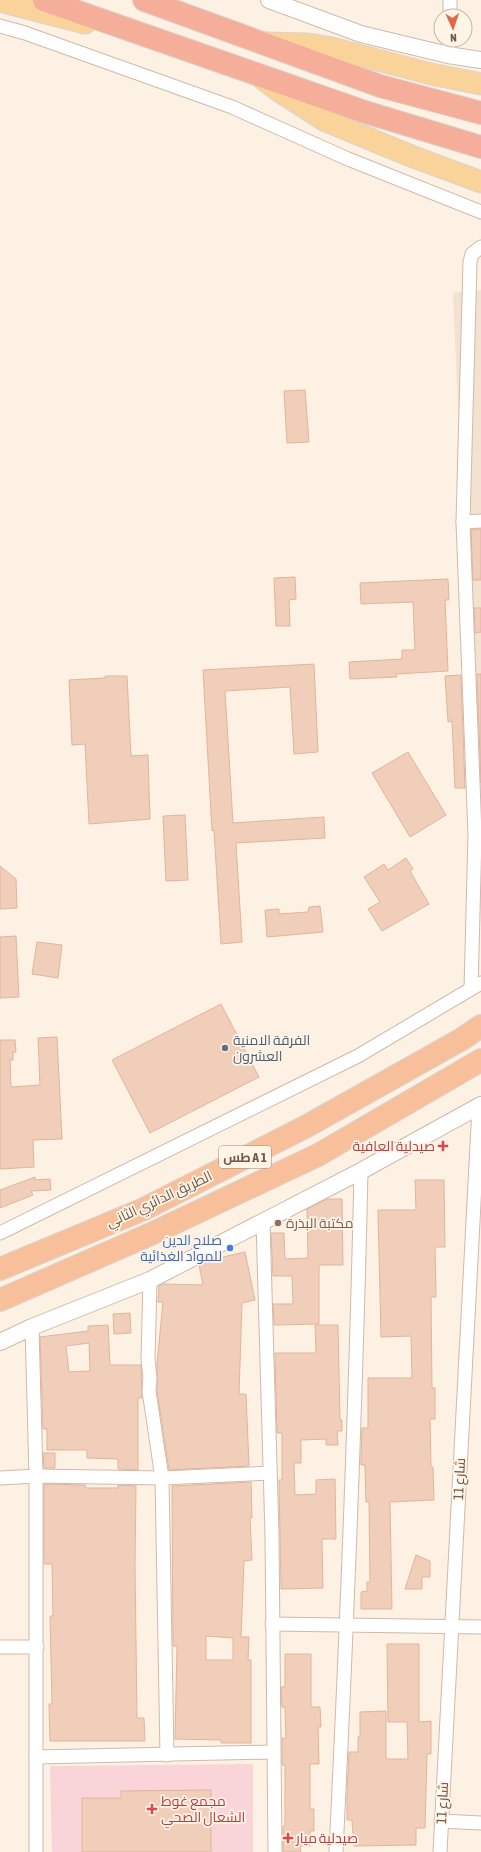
<svg xmlns="http://www.w3.org/2000/svg" width="481" height="1852" font-family="'Asap Condensed',Cairo,sans-serif">
<rect width="100%" height="100%" fill="#fcf1e2"/>
<polygon fill="#f3e2d0" points="481,290 481,924 453,293"/>
<polygon fill="#f9d5da" points="253,1764 253,1852 52,1852 50,1766"/>
<g fill="#f0ceba" stroke="#e3b49a" fill-rule="evenodd">
<polygon points="305,390 309,442 287,443 284,391"/>
<polygon points="481,529 481,580 473,580 471,530"/>
<polygon points="295,577 296,599 289,600 290,626 276,626 274,578"/>
<polygon points="448,579 449,600 445,600 448,671 396,674 397,677 350,679 349,662 402,659 402,650 415,650 413,602 361,604 360,583"/>
<polygon points="474,608 481,608 481,632 475,633"/>
<polygon points="314,664 318,752 294,754 290,687 225,691 233,823 324,817 325,838 236,843 242,942 221,944 214,830 212,831 203,670"/>
<polygon points="477,674 481,674 481,783"/>
<polygon points="461,675 465,788 455,788 452,721 448,722 445,676"/>
<polygon points="105,676 127,676 131,756 148,755 150,819 89,824 85,744 72,745 69,680 105,678"/>
<polygon points="408,752 446,815 410,837 372,773"/>
<polygon points="185,815 188,880 166,881 163,816"/>
<polygon points="406,858 413,869 410,871 429,904 382,931 368,909 380,902 364,877 384,864 388,870"/>
<polygon points="0,866 16,879 17,908 0,909"/>
<polygon points="320,906 323,932 267,937 265,910 279,909 279,914 308,912 309,907"/>
<polygon points="16,936 19,997 0,998 0,937"/>
<polygon points="37,942 62,945 58,978 32,974"/>
<polygon points="221,1004 259,1077 150,1133 112,1060"/>
<polygon points="57,1037 62,1139 33,1140 34,1167 0,1169 0,1040 15,1040 16,1052 13,1052 13,1060 10,1060 11,1087 40,1085 38,1038"/>
<polygon points="35,1177 35,1180 50,1179 51,1190 31,1191 33,1195 0,1208 0,1190"/>
<polygon points="415,1180 444,1180 445,1247 435,1247 436,1297 431,1297 432,1388 435,1388 435,1419 430,1419 431,1467 433,1467 434,1500 390,1502 392,1609 361,1609 361,1592 367,1591 367,1582 370,1582 369,1502 366,1502 365,1465 361,1465 361,1456 362,1428 368,1428 368,1378 412,1378 411,1336 381,1337 378,1210 416,1210"/>
<polygon points="327,1199 342,1199 343,1265 319,1265 319,1324 274,1325 273,1304 293,1304 292,1276 273,1276 271,1233 284,1233 285,1259 308,1258 307,1209"/>
<polygon points="245,1252 255,1300 242,1303 239,1394 246,1394 249,1466 169,1470 157,1391 157,1364 163,1302 158,1302 159,1286 163,1284 203,1285 199,1265 210,1260"/>
<polygon points="130,1313 131,1333 114,1334 113,1314"/>
<path d="M108 1325 110 1365H141L142 1398H138V1470L118 1469V1459L87 1458V1450H47V1429H43L40 1337 88 1331V1326ZM89 1343 90 1371 69 1372 66 1346Z"/>
<polygon points="315,1325 338,1325 340,1420 342,1420 342,1431 337,1431 338,1445 326,1445 326,1439 301,1440 301,1463 294,1463 295,1495 316,1494 316,1480 335,1479 336,1539 322,1539 323,1588 281,1589 279,1480 282,1480 282,1433 277,1433 275,1353 316,1353"/>
<polygon points="43,1453 55,1453 55,1468 44,1468"/>
<path d="M251 1482 252 1518H250L252 1560 244 1561 241 1637H249L248 1660H251V1743H221V1740L175 1739 177 1646H173L172 1486ZM206 1636 233 1638V1660H206Z"/>
<polygon points="44,1484 85,1485 86,1488 118,1488 118,1485 136,1486 135,1565 137,1718 144,1718 145,1741 50,1741 49,1704 52,1704 50,1616 53,1616 52,1564 44,1564"/>
<polygon points="416,1555 430,1561 430,1577 422,1577 422,1589 405,1589"/>
<polygon points="387,1644 419,1644 419,1722 431,1721 431,1754 427,1754 425,1828 416,1828 416,1845 354,1846 352,1820 347,1820 347,1796 349,1752 358,1752 358,1737 360,1737 360,1712 386,1711 386,1759 408,1759 407,1722 388,1722"/>
<polygon points="285,1654 311,1654 311,1707 320,1707 321,1727 318,1727 319,1764 310,1764 310,1809 314,1809 314,1831 310,1831 310,1846 300,1846 301,1852 283,1852 283,1826 285,1826 285,1765 282,1765 282,1738 286,1738 285,1707 282,1707 281,1687 285,1687"/>
<polygon points="211,1790 211,1852 82,1852 82,1798 121,1798 121,1791"/>
</g>
<g fill="none" stroke-linecap="round" stroke-linejoin="round">
<defs>
<g id="minor">
<polyline points="450,16 450,0"/>
<polyline points="0,26 25,33 232,107 348,159 481,212"/>
<polyline points="448,55 449,40"/>
<polyline points="463,522 481,521"/>
<polyline points="471,989 475,835 463,522 470,262 472,254 481,247"/>
<polyline points="263,1222 272,1535 275,1852"/>
<polyline points="0,1233 358,1056 481,983"/>
<polyline points="150,1280 148,1359 150,1378 149,1391 162,1478 167,1755"/>
<polyline points="32,1327 36,1476 36,1852"/>
<polyline points="0,1478 36,1476 162,1478 270,1473"/>
<polyline points="272,1624 481,1627"/>
<polyline points="0,1647 37,1647"/>
<polyline points="36,1757 273,1752"/>
<polyline points="441,1821 481,1823"/>
<path d="M336 1852C347 1625 356 1398 361 1171"/>
<polyline points="440,1852 479,1107"/>
</g>
<g id="tertiary">
<polyline points="269,0 361,34 448,55 481,60"/>
<polyline points="0,1342 32,1327 150,1280 361,1171 481,1105"/>
</g>
<g id="primary">
<polyline points="0,1 85,23"/>
<polyline points="266,43 308,44 332,48 431,74 481,84"/>
<polyline points="263,79 279,91 324,120 411,156 481,182"/>
</g>
<g id="trunk">
<polyline points="0,1269 144,1209 307,1126 462,1039 481,1026"/>
<polyline points="0,1300 151,1234 318,1155 481,1060"/>
</g>
<g id="motorway">
<polyline points="44,0 365,112 481,147"/>
<polyline points="144,0 380,86 481,113"/>
</g>
</defs>
<use href="#minor" stroke="#cfbaac" stroke-width="15"/>
<use href="#tertiary" stroke="#cfbaac" stroke-width="18"/>
<use href="#primary" stroke="#dad3d0" stroke-width="23"/>
<use href="#trunk" stroke="#dad3d0" stroke-width="24"/>
<use href="#motorway" stroke="#dad3d0" stroke-width="24"/>
<use href="#minor" stroke="#fff" stroke-width="13"/>
<use href="#tertiary" stroke="#fff" stroke-width="16"/>
<use href="#primary" stroke="#fad39b" stroke-width="21"/>
<use href="#trunk" stroke="#f8c09a" stroke-width="22"/>
<use href="#motorway" stroke="#f5ae99" stroke-width="22"/>
</g>
<circle fill="#5c6f8a" stroke="#fff5e7" stroke-width="1.5" cx="225" cy="1048" r="4"/>
<g fill="#e0444e" stroke="#fff5e7" stroke-width="1.5">
<path d="M441 1140h4v4h4v4h-4v4h-4v-4h-4v-4h4z"/>
<path d="M150 1803h4v4h4v4h-4v4h-4v-4h-4v-4h4z"/>
<path d="M286 1832h4v4h4v4h-4v4h-4v-4h-4v-4h4z"/>
</g>
<circle fill="#8d6e63" stroke="#fff5e7" stroke-width="1.5" cx="278" cy="1223" r="4"/>
<circle fill="#3f7fe0" stroke="#fff5e7" stroke-width="1.5" cx="230" cy="1248" r="4"/>
<g text-anchor="middle" stroke-width="3.5" stroke-linejoin="round" paint-order="stroke">
<rect fill="#fff5e7" stroke="#9c8678" stroke-width="1" x="219" y="1146" width="52" height="22" rx="3"/>
<g font-size="13" font-weight="bold" fill="#725649">
<text x="245" y="1162">طس A 1</text>
</g>
<g font-size="14" fill="#4e5e75" stroke="#fff5e7" text-anchor="start">
<text x="233" y="1045">الفرقة الامنية<tspan x="233" dy="16">العشرون</tspan></text>
</g>
<g font-size="14" fill="#be3a42" stroke="#fff5e7" text-anchor="start">
<text x="435" y="1151" text-anchor="end">صيدلية العافية</text>
<text x="161" y="1806">مجمع غوط<tspan x="161" dy="16">الشعال الصحي</tspan></text>
<text x="296" y="1843">صيدلية ميار</text>
</g>
<g font-size="14" fill="#725649" stroke="#fff5e7">
<text transform="translate(159 1199) rotate(-25)" y="5">الطريق الدائري الثاني</text>
<text transform="translate(459 1479) rotate(-87)" y="5">شارع 11</text>
<text transform="translate(442 1803) rotate(-87)" y="5">شارع 11</text>
</g>
<g font-size="14" fill="#785e54" stroke="#fff5e7" text-anchor="start">
<text x="286" y="1228">مكتبة البذرة</text>
</g>
<g font-size="14" fill="#366cbe" stroke="#fff5e7" text-anchor="end">
<text x="222" y="1245">صلاح الدين<tspan x="222" dy="16">للمواد الغذائية</tspan></text>
</g>
</g>
<g transform="translate(453 28) rotate(177)"><circle r="19" fill="#fff5e7" stroke="#c7b5a8"/>
<path d="M0-3L7 15L0 10L-7 15Z" fill="#e46648"/>
<text y="-6" font-size="11" font-weight="bold" text-anchor="middle" fill="#725649">N</text>
</g>
</svg>
